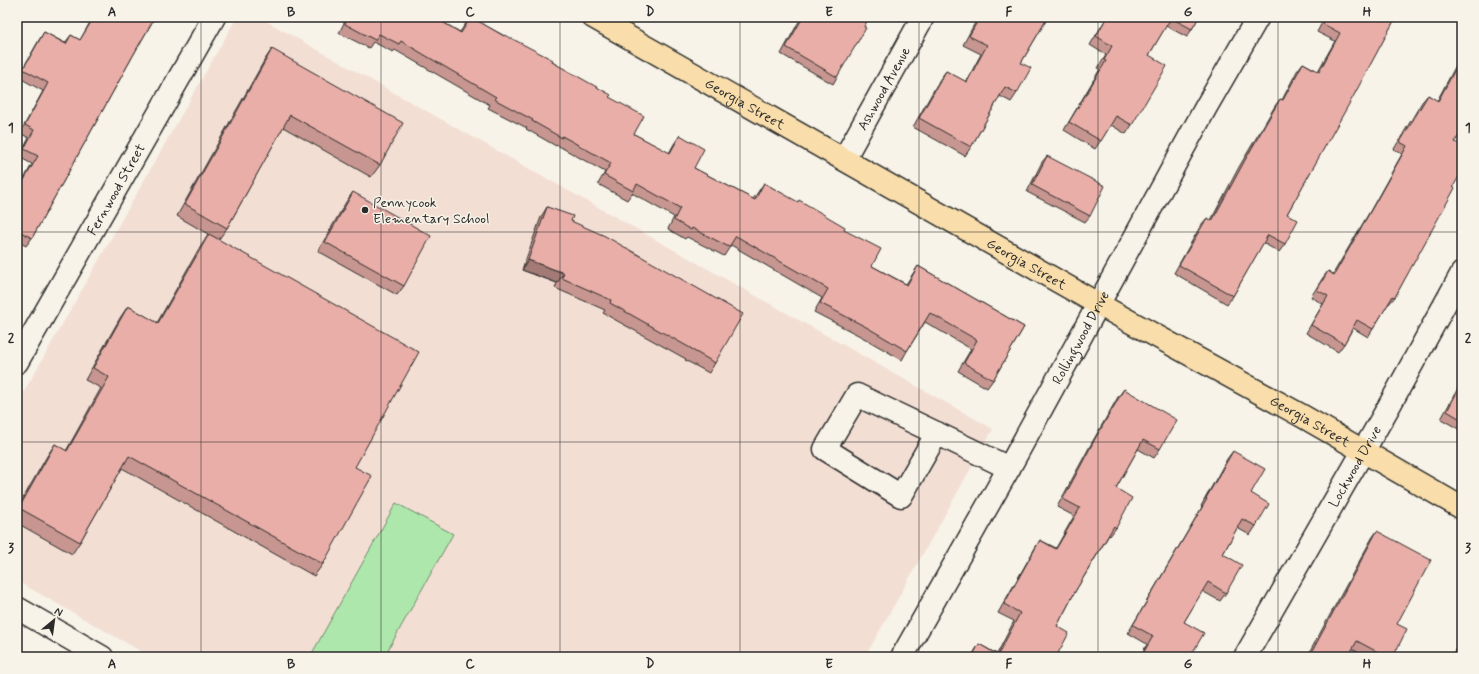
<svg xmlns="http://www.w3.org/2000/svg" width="1479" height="674" font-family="Mynerve,sans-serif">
<rect width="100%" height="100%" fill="#f7f3e8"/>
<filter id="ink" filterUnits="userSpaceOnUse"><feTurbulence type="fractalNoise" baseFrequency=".025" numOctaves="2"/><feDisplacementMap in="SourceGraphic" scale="8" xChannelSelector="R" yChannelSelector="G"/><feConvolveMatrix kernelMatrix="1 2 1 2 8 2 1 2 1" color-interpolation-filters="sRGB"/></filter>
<g filter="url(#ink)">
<polygon fill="#f3ded4" points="237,17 259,17 993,429 865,657 151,657 17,581 17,404"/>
<polygon fill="#aee7ab" stroke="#6c896b" points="396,503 453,534 384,657 310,657"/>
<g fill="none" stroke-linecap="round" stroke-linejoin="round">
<defs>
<g id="minor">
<path id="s1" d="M844 159 923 17"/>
<path id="s2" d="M17 362 214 17"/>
<polyline points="937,433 901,496 825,449 857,395 1009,468"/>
<polyline points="17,608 102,657"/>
<path id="s3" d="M902 657 1009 468 1206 107 1258 17"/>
<path id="s4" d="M1245 657 1388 408 1462 273"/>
</g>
<g id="major">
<path id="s5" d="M593 17 1098 304 1304 417 1462 508"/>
</g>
</defs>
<use href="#minor" stroke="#2b2b2b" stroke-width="25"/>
<use href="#major" stroke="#2b2b2b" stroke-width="25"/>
<use href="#minor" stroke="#f7f3e8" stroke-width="22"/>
<use href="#major" stroke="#f9deab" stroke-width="22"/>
</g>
<g fill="#c89690" stroke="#2b2b2b">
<polygon points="93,17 155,17 135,52 32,238 26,246 17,241 17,189 18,190 32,164 19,157 29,138 20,133 43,91 18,77 39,40 44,32 65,43 71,35 80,40"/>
<polygon points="347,17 434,17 460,32 470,17 552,62 609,97 634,134 669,153 674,144 680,135 694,168 753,199 758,192 764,183 844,230 872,266 906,284 918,266 1024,327 993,380 987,388 958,371 971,349 925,322 907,351 902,360 862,337 814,312 822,298 731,245 724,256 687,237 685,239 668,229 674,217 632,193 627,200 598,184 605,172 557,145 556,146 526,129 527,128 488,108 490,105 395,50 393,52 373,42 369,48 339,33"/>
<polygon points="803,17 805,18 805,17 869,17 837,77 833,84 781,54 798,23"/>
<polygon points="978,17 1048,17 1021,63 1017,93 1011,102 1000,96 971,147 965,156 913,127 940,79 946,71 966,82 981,54 963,45"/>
<polygon points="1107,17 1199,17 1192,29 1187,37 1166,26 1149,55 1132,125 1126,134 1111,125 1095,149 1064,130 1100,69 1098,68 1106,55 1090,45"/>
<polygon points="1325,17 1396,17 1287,214 1285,244 1279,252 1263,243 1233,296 1227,304 1174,273 1201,225 1207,218 1211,220 1239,167 1275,106 1280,99 1282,100 1297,71 1303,63 1318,71 1335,41 1317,32"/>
<polygon points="272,49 380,165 371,177 283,127 227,228 219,239 355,467 323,564 314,576 122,468 80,542 72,554 17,523 17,509 47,456 55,444 66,451 101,388 85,380 120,318 128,306 157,323 201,245 208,234 177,216 264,61"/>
<polygon points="1462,54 1462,130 1455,142 1453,187 1395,297 1389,304 1388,304 1373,329 1368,337 1353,328 1344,344 1338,352 1306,333 1323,304 1311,297 1322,279 1328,271 1333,274 1369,213 1402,154 1394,149 1422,102 1428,95 1437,101"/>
<polygon points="1047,156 1090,216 1085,222 1027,192 1042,162"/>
<polygon points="353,192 404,286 397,295 318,251 346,202"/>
<polygon points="547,207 571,221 715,363 709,373 685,360 686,359 603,313 605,310 555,288 557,283 522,270 541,217"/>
<polygon points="1462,381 1462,431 1441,419"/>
<polygon points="1124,389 1160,449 1154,458 1138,449 1116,488 1116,528 1110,536 1109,535 1076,590 1057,626 1056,657 971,657 979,644 997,654 1014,621 998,613 1035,548 1040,540 1056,548 1074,516 1057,507 1090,446 1118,397"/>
<polygon points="1233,451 1251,493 1256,526 1250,535 1237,528 1223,554 1226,593 1220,601 1202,591 1184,622 1190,657 1140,657 1147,644 1128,633 1202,507 1201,506 1227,459"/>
<polygon points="1377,531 1397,624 1393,657 1367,657 1352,649 1348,657 1307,657 1372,538"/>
<polygon points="1462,638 1462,657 1451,657 1459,643"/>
</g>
<polygon fill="#a37a75" stroke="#2b2b2b" points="528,260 564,273 557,283 522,270"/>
<g fill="#e9aea7" stroke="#2b2b2b">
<polygon points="94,17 155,17 135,52 32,238 17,230 17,189 18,190 38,156 24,149 34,130 25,125 48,83 23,69 44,32 66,44 71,35 80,40"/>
<polygon points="349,17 434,17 461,33 471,17 504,36 505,35 553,60 552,62 611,95 609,97 644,116 634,134 670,153 680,135 704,149 694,168 755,200 764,183 798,202 799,200 845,227 844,230 881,249 872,266 907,285 918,266 1024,327 993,380 964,363 977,340 930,313 907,351 868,328 820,303 828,289 736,236 729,247 692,228 691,230 674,220 680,208 637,184 633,191 604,175 611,163 562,136 562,138 532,121 533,120 494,99 496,97 401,41 399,44 379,34 375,40 345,24"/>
<polygon points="803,17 805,18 806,17 869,17 864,27 866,28 837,77 786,47"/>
<polygon points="980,17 1048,17 1021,63 1031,68 1017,93 1005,87 971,147 919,118 946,71 967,82 987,45 969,36"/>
<polygon points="1107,17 1199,17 1192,29 1171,18 1149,55 1167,66 1132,125 1116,116 1101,141 1069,122 1106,61 1104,60 1112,46 1096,36"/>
<polygon points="1326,17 1396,17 1353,97 1287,214 1298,220 1285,244 1268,235 1233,296 1179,265 1207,218 1212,221 1245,160 1280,99 1283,100 1303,63 1319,72 1340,33 1323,24"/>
<polygon points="272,49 403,123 380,165 290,115 227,228 185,204"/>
<polygon points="1462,57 1462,130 1455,142 1462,146 1462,171 1453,187 1455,188 1395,297 1393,296 1373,329 1357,320 1344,344 1311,325 1328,296 1317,290 1328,271 1334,275 1374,205 1407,146 1400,142 1428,95 1438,101"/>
<polygon points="1047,156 1105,186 1090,216 1032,185"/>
<polygon points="353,192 431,236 404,286 325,242"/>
<polygon points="547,207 573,216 571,221 605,236 743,314 715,363 692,350 692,349 610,303 611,300 562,278 564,273 528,260"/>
<polygon points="209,234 419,352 355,467 372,476 323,564 129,456 80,542 19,508 55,444 67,451 109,377 93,368 128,306 158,323"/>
<polygon points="1462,383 1462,420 1447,411"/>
<polygon points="1124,389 1177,420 1160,449 1143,440 1116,488 1132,498 1116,528 1114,526 1076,590 1057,626 1069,633 1056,657 972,657 979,644 998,655 1020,613 1004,604 1040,540 1056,549 1080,508 1063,499 1096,437"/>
<polygon points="1233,451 1265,469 1251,493 1269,504 1256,526 1242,519 1223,554 1242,565 1226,593 1208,582 1184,622 1204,633 1190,657 1141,657 1153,636 1133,625 1207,499 1206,498"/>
<polygon points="1377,531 1431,560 1397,624 1407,629 1393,657 1387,657 1357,641 1348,657 1309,657"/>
<polygon points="1462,639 1462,657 1452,657"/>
<polygon points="17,649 32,657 17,657"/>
</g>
</g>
<path fill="none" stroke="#2b2b2b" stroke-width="1" stroke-opacity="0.55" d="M201 17V657M381 17V657M560 17V657M740 17V657M919 17V657M1098 17V657M1278 17V657M17 232H1462M17 442H1462"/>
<circle fill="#2b2b2b" stroke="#f7f3e8" stroke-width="1.5" cx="365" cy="210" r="4"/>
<g text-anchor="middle" stroke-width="3" stroke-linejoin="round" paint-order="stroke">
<g font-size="14" fill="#2b2b2b" stroke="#f7f3e8">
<text dy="5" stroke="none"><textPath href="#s1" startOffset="81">Ashwood Avenue</textPath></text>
<text dy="5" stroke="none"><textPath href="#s5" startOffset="175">Georgia Street</textPath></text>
<text dy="5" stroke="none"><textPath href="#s2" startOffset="199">Fernwood Street</textPath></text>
<text dy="5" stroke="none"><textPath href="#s5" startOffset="499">Georgia Street</textPath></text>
<text dy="5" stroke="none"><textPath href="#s3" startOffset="366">Rollingwood Drive</textPath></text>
<text dy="5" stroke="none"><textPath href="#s5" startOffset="823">Georgia Street</textPath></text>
<text dy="5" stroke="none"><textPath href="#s4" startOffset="220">Lockwood Drive</textPath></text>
</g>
<g font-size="14" fill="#2b2b2b" stroke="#f7f3e8" text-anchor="start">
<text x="373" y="207">Pennycook<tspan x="373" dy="16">Elementary School</tspan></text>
</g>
</g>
<rect width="1479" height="674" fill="none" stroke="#f7f3e8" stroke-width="44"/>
<g transform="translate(54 620) rotate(29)" stroke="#f7f3e8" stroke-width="3" paint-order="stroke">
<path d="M0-3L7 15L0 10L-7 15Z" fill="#2b2b2b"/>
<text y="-6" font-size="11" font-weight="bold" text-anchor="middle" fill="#2b2b2b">N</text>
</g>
<rect x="22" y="22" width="1435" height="630" fill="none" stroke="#2b2b2b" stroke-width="1.5"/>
<g font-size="13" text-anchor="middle" font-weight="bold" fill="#2b2b2b">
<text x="112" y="16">A</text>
<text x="291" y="16">B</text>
<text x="470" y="16">C</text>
<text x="650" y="16">D</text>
<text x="829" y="16">E</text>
<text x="1009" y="16">F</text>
<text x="1188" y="16">G</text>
<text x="1367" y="16">H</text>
<text x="11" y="132">1</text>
<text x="1468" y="132">1</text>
<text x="11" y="342">2</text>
<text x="1468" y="342">2</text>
<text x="11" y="552">3</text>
<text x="1468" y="552">3</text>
<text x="112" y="668">A</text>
<text x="291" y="668">B</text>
<text x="470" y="668">C</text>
<text x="650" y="668">D</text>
<text x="829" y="668">E</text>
<text x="1009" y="668">F</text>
<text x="1188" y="668">G</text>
<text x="1367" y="668">H</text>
</g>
</svg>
